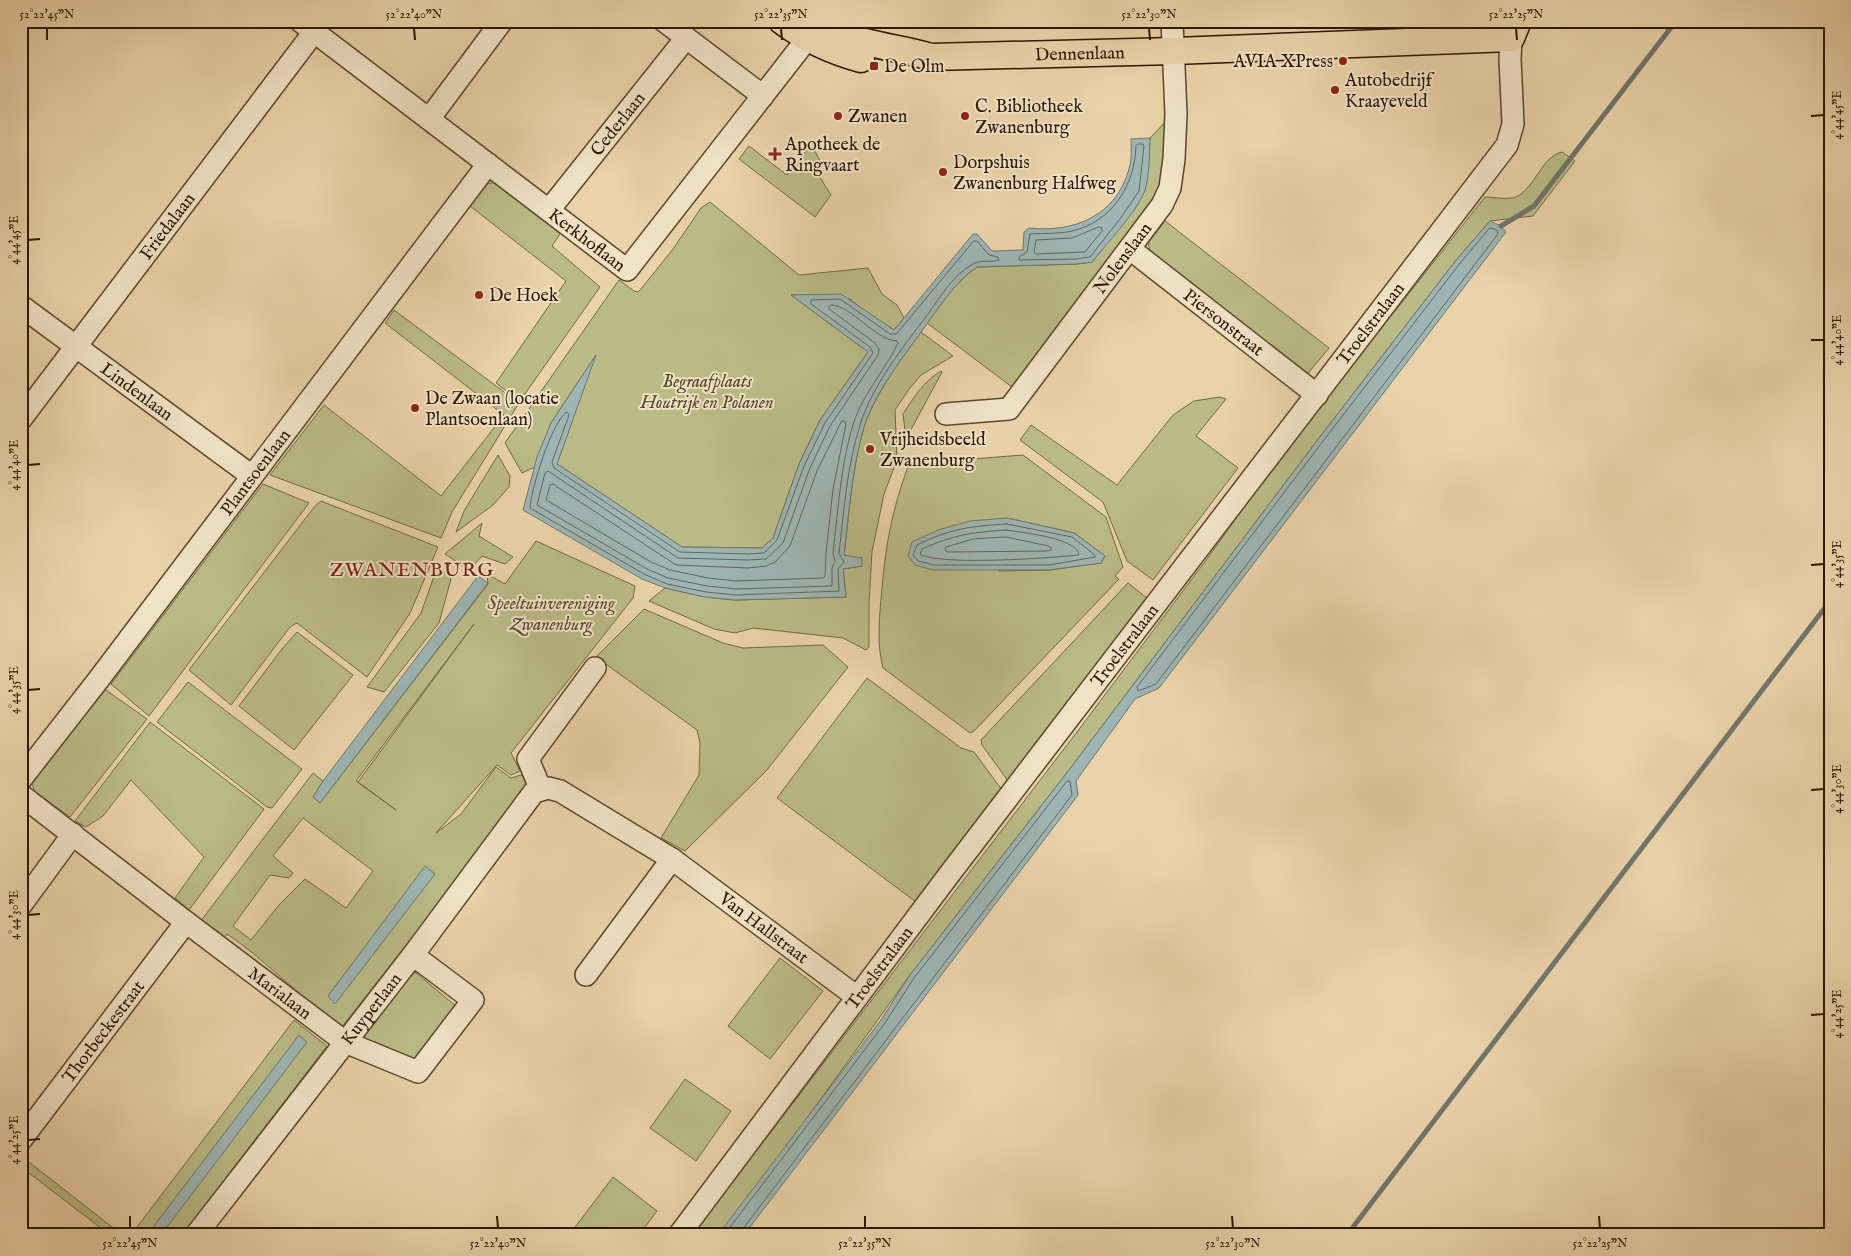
<svg xmlns="http://www.w3.org/2000/svg" width="1851" height="1256" font-family="'IM FELL English',serif">
<rect width="100%" height="100%" fill="#ead2a9"/>
<filter id="stains"><feTurbulence type="fractalNoise" baseFrequency=".004" numOctaves="4"/><feColorMatrix values="0 0 0 0 .2 0 0 0 0 .09 0 0 0 0 .02 0 0 0 .5 -.17"/></filter>
<radialGradient id="worn" r=".72"><stop offset=".6" stop-color="#630" stop-opacity="0"/><stop offset="1" stop-color="#630" stop-opacity=".3"/></radialGradient>
<g fill="#babb86" stroke="#736944" fill-rule="evenodd">
<path d="M1170 117 1163 193 1016 390 927 323C942 303 956 281 977 267L1077 264 1092 262 1136 206 1147 173 1150 138Z"/>
<polygon points="749,146 787,175 809,147 815,151 821,163 814,168 831,195 815,217 739,159"/>
<path d="M1562 152 1575 161 1533 216 1490 221 1457 259 1316 442 1066 774 910 975 723 1235H692L1080 728 1207 559 1323 397 1395 311 1485 197C1493 197 1508 200 1516 197 1536 187 1541 157 1562 152Z"/>
<polygon points="495,182 562,231 552,246 600,287 520,401 496,383 566,281 470,206 487,184"/>
<polygon points="710,202 799,275 868,268 882,294 897,305 904,318 894,330 862,309 850,299 791,295 868,352 820,420 799,464 773,538 762,548 682,547 557,464 594,358 551,423 535,467 522,473 505,443 619,280 634,291 638,292 641,289 673,249 701,208"/>
<polygon points="1165,221 1329,348 1305,377 1147,254 1150,251 1148,243"/>
<polygon points="394,310 519,403 452,512 441,538 270,475 324,405 441,496 504,415 385,323"/>
<path d="M921 332 953 356 921 375 910 388 895 410 897 460 884 494 872 552 869 604V647L866 650 843 638 753 628 735 633 714 629 649 601 665 588 705 597 735 600 846 597 843 569 862 566 844 555C849 513 852 468 864 427 875 394 901 359 921 332Z"/>
<path d="M941 371 942 372 906 439 903 414C914 397 924 381 941 371Z"/>
<polygon points="1220,397 1226,399 1196,436 1238,468 1153,580 1127,561 1103,502 1020,440 1031,425 1117,485 1173,415 1194,401"/>
<polygon points="498,455 510,476 509,487 493,505 456,532 464,511"/>
<path d="M1023 455 1106 517 1123 567 1115 576 1119 579 974 731 970 733 883 668C877 646 879 622 881 599 885 549 891 512 909 464ZM1007 518 1074 533 1105 556 1101 563 1049 570 999 571Z"/>
<polygon points="263,484 309,503 149,716 111,684"/>
<polygon points="321,501 438,547 410,613 367,677 297,623 290,627 231,705 189,670 315,506"/>
<polygon points="482,523 479,536 513,557 505,564 482,556 469,570 445,554"/>
<path d="M536 541 635 586 633 598 511 753 520 771 511 775 497 765 436 833 461 814 496 767 511 778 521 775 532 784 341 1028C302 999 268 962 227 934L223 939 200 922 313 773 323 781 313 797 320 803 488 584 487 574 505 584ZM474 624 358 782 396 810 356 781ZM303 818 373 871 346 908 305 879 279 905 251 940 233 926 270 875 289 878 293 873 273 856ZM422 872 378 948 335 1003 328 996Z"/>
<polygon points="438,565 451,579 439,623 384,692 367,687 421,613"/>
<polygon points="1128,583 1148,599 1008,781 982,745 981,740"/>
<polygon points="644,609 723,643 743,648 823,645 848,667 767,770 685,851 661,838 699,775 700,743 697,730 596,657"/>
<polygon points="297,632 353,675 294,750 239,706 282,649"/>
<polygon points="867,678 961,748 974,752 1002,790 916,902 777,798"/>
<polygon points="188,682 302,769 272,808 267,807 157,722"/>
<polygon points="100,686 147,719 70,817 34,791 32,782"/>
<polygon points="150,722 264,809 189,910 175,898 204,857 131,780 103,816 86,827 75,821"/>
<polygon points="780,958 823,991 770,1059 728,1026"/>
<polygon points="415,972 457,1007 409,1065 364,1042 363,1031"/>
<polygon points="294,1020 327,1046 182,1235 131,1235"/>
<polygon points="685,1079 731,1111 696,1161 650,1128"/>
<polygon points="25,1159 121,1234 121,1235 110,1235 21,1167"/>
<polygon points="613,1177 657,1211 639,1235 580,1235 573,1230"/>
</g>
<g fill="#9db5b4" stroke="#70766c">
<path d="M1150 138C1149 155 1150 177 1144 193 1134 215 1107 243 1092 262L1077 264 977 267C956 281 942 303 927 324 906 353 875 392 864 427 852 468 849 512 844 555L862 558V566L843 569 846 597 735 600 705 597 665 588 642 579 523 510 537 457 551 423 596 355 557 464 682 547 762 548 773 538 799 464 820 420 868 352 791 295 841 294 894 330 973 234H977L992 251 1023 250 1024 232 1029 228C1074 233 1116 216 1129 169 1132 160 1131 149 1131 139Z"/>
<polygon points="1490,221 1501,226 1506,232 1159,688 1135,699 1076,781 1078,795 744,1235 718,1235 881,1020 910,975 1066,774 1316,442 1457,259"/>
<polygon points="1007,518 1074,533 1105,556 1101,563 1049,570 933,570 915,565 908,556 912,542 938,530 970,521"/>
<polygon points="478,576 488,583 320,803 313,797 323,781"/>
<polygon points="425,866 435,874 335,1004 328,996"/>
<polygon points="299,1035 307,1042 161,1235 147,1235"/>
</g>
<g fill="none" stroke-linecap="round" stroke-linejoin="round">
<g stroke="#64665a" stroke-width="1">
<path d="M1138 144H1143L1144 146 1139 191 1120 219 1090 257 1076 259 1019 260V257L1027 252 1030 234C1044 233 1059 234 1072 231 1112 222 1135 185 1136 146Z"/>
<polygon points="1099,227 1102,228 1102,231 1085,252 1036,254 1034,252 1036,240 1072,238"/>
<polygon points="1490,228 1497,230 1498,234 1156,684 1138,691 1137,687 1320,445 1461,262"/>
<path d="M974 241H977L989 255 998 257 999 260C991 263 981 259 973 264 954 274 940 297 928 314 903 347 872 386 860 425 847 466 844 511 839 553L844 562 838 569 839 591 736 595 706 592 667 584 644 574 530 508C531 489 552 421 567 412L569 415 552 462 554 468 680 552 748 554 764 553 777 540 804 466 825 423 873 353 870 347 811 304V300L840 299 890 334H896Z"/>
<path d="M831 305C851 305 875 340 897 341L898 343C887 366 870 386 859 409 842 447 838 511 833 553L835 561 832 568V586L736 589 707 586 668 578 647 569 537 505 545 473 548 471 678 558 748 560 766 559 783 543 810 468 830 426 878 355 879 349 875 343 829 309V307Z"/>
<polygon points="842,421 845,421 846,424 833,489 826,553 825,576 823,578 736,581 708,578 670,570 651,562 546,500 550,485 553,484 676,565 748,568 766,566 775,562 790,546 817,471"/>
<path d="M1007 524 1072 537 1095 555V557L1049 565H934L918 561 913 555 917 545C949 529 971 526 1007 524Z"/>
<path d="M1006 530C1024 533 1071 537 1079 553L1078 555C1051 558 939 566 920 554L922 549C953 535 973 532 1006 530Z"/>
<polygon points="1006,537 1049,546 1052,549 1048,551 947,552 945,550 946,547 973,539"/>
<polyline points="724,1235 885,1023 914,978 1067,781 1070,781 1072,795 742,1230 740,1235"/>
</g>
<g stroke="#70766c" stroke-width="5">
<polyline points="1501,226 1534,206 1676,21"/>
<polyline points="1347,1235 1830,601"/>
</g>
<defs>
<g id="minor">
<path id="s1" d="M300 21 627 270 807 39 813 24"/>
<polyline points="664,21 763,96"/>
<polyline points="429,119 502,21"/>
<path id="s2" d="M549 210 686 38"/>
<path id="s3" d="M1130 249 1317 395"/>
<path id="s4" d="M21 306 252 476"/>
<path id="s5" d="M946 414 1009 409 1162 205 1170 188 1174 159 1176 114 1172 21"/>
<path id="s6" d="M21 419 314 32"/>
<path id="s7" d="M21 779 99 679 488 164"/>
<polyline points="541,790 528,759 595,668"/>
<path id="s8" d="M21 795 182 919 345 1042 418 1072 473 1000 413 955"/>
<polyline points="21,905 73,834"/>
<polyline points="586,975 672,859"/>
<path id="s9" d="M21 1140 186 922"/>
<path id="s10" d="M196 1235 413 955 534 792 548 788 560 791 672 859 857 997"/>
<path id="s11" d="M679 1235 948 876 1507 145 1513 124 1510 59 1511 38"/>
</g>
<g id="major">
<path d="M782 21C807 40 831 51 861 59"/>
<path id="s12" d="M815 21C824 26 833 32 843 35 871 46 902 48 931 57L1174 51 1511 38 1518 21"/>
</g>
</defs>
<use href="#minor" stroke="#5c462b" stroke-width="24"/>
<use href="#major" stroke="#2c1701" stroke-width="29"/>
<use href="#minor" stroke="#f1e2c7" stroke-width="21"/>
<use href="#major" stroke="#ead2a9" stroke-width="26"/>
</g>
<path fill="none" stroke="#2c1701" stroke-width="2" d="M47 28V40M414 28 415 40M781 28 782 40M1149 28 1150 40M1516 28 1517 40M1811 116 1824 115M28 240 40 239M1811 340H1824M28 465 40 464M1811 565 1824 564M28 690 40 689M1811 790 1824 789M28 915 40 914M1811 1015 1824 1014M28 1140 40 1139M130 1216V1228M497 1216 498 1228M865 1216V1228M1232 1216 1233 1228M1599 1216 1600 1228"/>
<g fill="#8f2418" stroke="#f1e2c7" stroke-width="2">
<circle cx="1343" cy="61" r="5"/>
<rect x="869" y="61" width="10" height="10" rx="2.5"/>
<circle cx="1335" cy="90" r="5"/>
<circle cx="838" cy="116" r="5"/>
<circle cx="965" cy="116" r="5"/>
<path d="M772.5 146.5h5v5h5v5h-5v5h-5v-5h-5v-5h5z"/>
<circle cx="943" cy="172" r="5"/>
<circle cx="479" cy="295" r="5"/>
<circle cx="415" cy="408" r="5"/>
<circle cx="870" cy="449" r="5"/>
</g>
<g text-anchor="middle" stroke-width="4" stroke-linejoin="round" paint-order="stroke">
<g font-size="18" fill="#2c1701" stroke="#f1e2c7">
<text dy="6" stroke="none"><textPath href="#s12" startOffset="271">Dennenlaan</textPath></text>
<text dy="6" stroke="none"><textPath href="#s2" startOffset="110">Cederlaan</textPath></text>
<text dy="6" stroke="none"><textPath href="#s6" startOffset="242">Friedalaan</textPath></text>
<text dy="6" stroke="none"><textPath href="#s1" startOffset="361">Kerkhoflaan</textPath></text>
<text dy="6" stroke="none"><textPath href="#s5" startOffset="252">Nolenslaan</textPath></text>
<text dy="6" stroke="none"><textPath href="#s3" startOffset="119">Piersonstraat</textPath></text>
<text dy="6" stroke="none"><textPath href="#s11" startOffset="1144">Troelstralaan</textPath></text>
<text dy="6" stroke="none"><textPath href="#s4" startOffset="144">Lindenlaan</textPath></text>
<text dy="6" stroke="none"><textPath href="#s7" startOffset="386">Plantsoenlaan</textPath></text>
<text dy="6" stroke="none"><textPath href="#s11" startOffset="739">Troelstralaan</textPath></text>
<text dy="6" stroke="none"><textPath href="#s10" startOffset="830">Van Hallstraat</textPath></text>
<text dy="6" stroke="none"><textPath href="#s11" startOffset="334">Troelstralaan</textPath></text>
<text dy="6" stroke="none"><textPath href="#s8" startOffset="326">Marialaan</textPath></text>
<text dy="6" stroke="none"><textPath href="#s10" startOffset="286">Kuyperlaan</textPath></text>
<text dy="6" stroke="none"><textPath href="#s9" startOffset="136">Thorbeckestraat</textPath></text>
</g>
<g font-size="18" fill="#2c1701" stroke="#f1e2c7" text-anchor="start">
<text x="1333" y="67" text-anchor="end">AVIA XPress</text>
<text x="884" y="72">De Olm</text>
<text x="1345" y="86">Autobedrijf<tspan x="1345" dy="21">Kraayeveld</tspan></text>
<text x="975" y="112">C. Bibliotheek<tspan x="975" dy="21">Zwanenburg</tspan></text>
<text x="848" y="122">Zwanen</text>
<text x="785" y="150">Apotheek de<tspan x="785" dy="21">Ringvaart</tspan></text>
<text x="953" y="168">Dorpshuis<tspan x="953" dy="21">Zwanenburg Halfweg</tspan></text>
<text x="489" y="301">De Hoek</text>
<text x="425" y="404">De Zwaan (locatie<tspan x="425" dy="21">Plantsoenlaan)</tspan></text>
<text x="880" y="445">Vrijheidsbeeld<tspan x="880" dy="21">Zwanenburg</tspan></text>
</g>
<g font-size="18" font-style="italic" fill="#574829" stroke="#f1e2c7">
<text x="707" y="387">Begraafplaats<tspan x="707" dy="21">Houtrijk en Polanen</tspan></text>
<text x="551" y="609">Speeltuinvereniging<tspan x="551" dy="21">Zwanenburg</tspan></text>
</g>
<g font-size="20" letter-spacing="1" fill="#7a1f14" stroke="#f1e2c7">
<text x="412" y="576">ZWANENBURG</text>
</g>
</g>
<rect width="1851" height="1256" fill="none" stroke="#ead2a9" stroke-width="55"/>
<rect x="28" y="28" width="1796" height="1200" fill="none" stroke="#2c1701" stroke-width="2"/>
<g font-size="12" text-anchor="middle" fill="#2c1701">
<text x="47" y="18">52°22'45"N</text>
<text x="414" y="18">52°22'40"N</text>
<text x="781" y="18">52°22'35"N</text>
<text x="1149" y="18">52°22'30"N</text>
<text x="1516" y="18">52°22'25"N</text>
<text transform="translate(1837 115) rotate(-90)" y="4">4°44'45"E</text>
<text transform="translate(14 240) rotate(-90)" y="4">4°44'45"E</text>
<text transform="translate(1837 340) rotate(-90)" y="4">4°44'40"E</text>
<text transform="translate(14 465) rotate(-90)" y="4">4°44'40"E</text>
<text transform="translate(1837 564) rotate(-90)" y="4">4°44'35"E</text>
<text transform="translate(14 690) rotate(-90)" y="4">4°44'35"E</text>
<text transform="translate(1837 789) rotate(-90)" y="4">4°44'30"E</text>
<text transform="translate(14 915) rotate(-90)" y="4">4°44'30"E</text>
<text transform="translate(1837 1014) rotate(-90)" y="4">4°44'25"E</text>
<text transform="translate(14 1140) rotate(-90)" y="4">4°44'25"E</text>
<text x="130" y="1247">52°22'45"N</text>
<text x="498" y="1247">52°22'40"N</text>
<text x="865" y="1247">52°22'35"N</text>
<text x="1233" y="1247">52°22'30"N</text>
<text x="1600" y="1247">52°22'25"N</text>
</g>
<rect width="100%" height="100%" filter="url(#stains)"/>
<rect width="100%" height="100%" fill="url(#worn)"/>
</svg>
